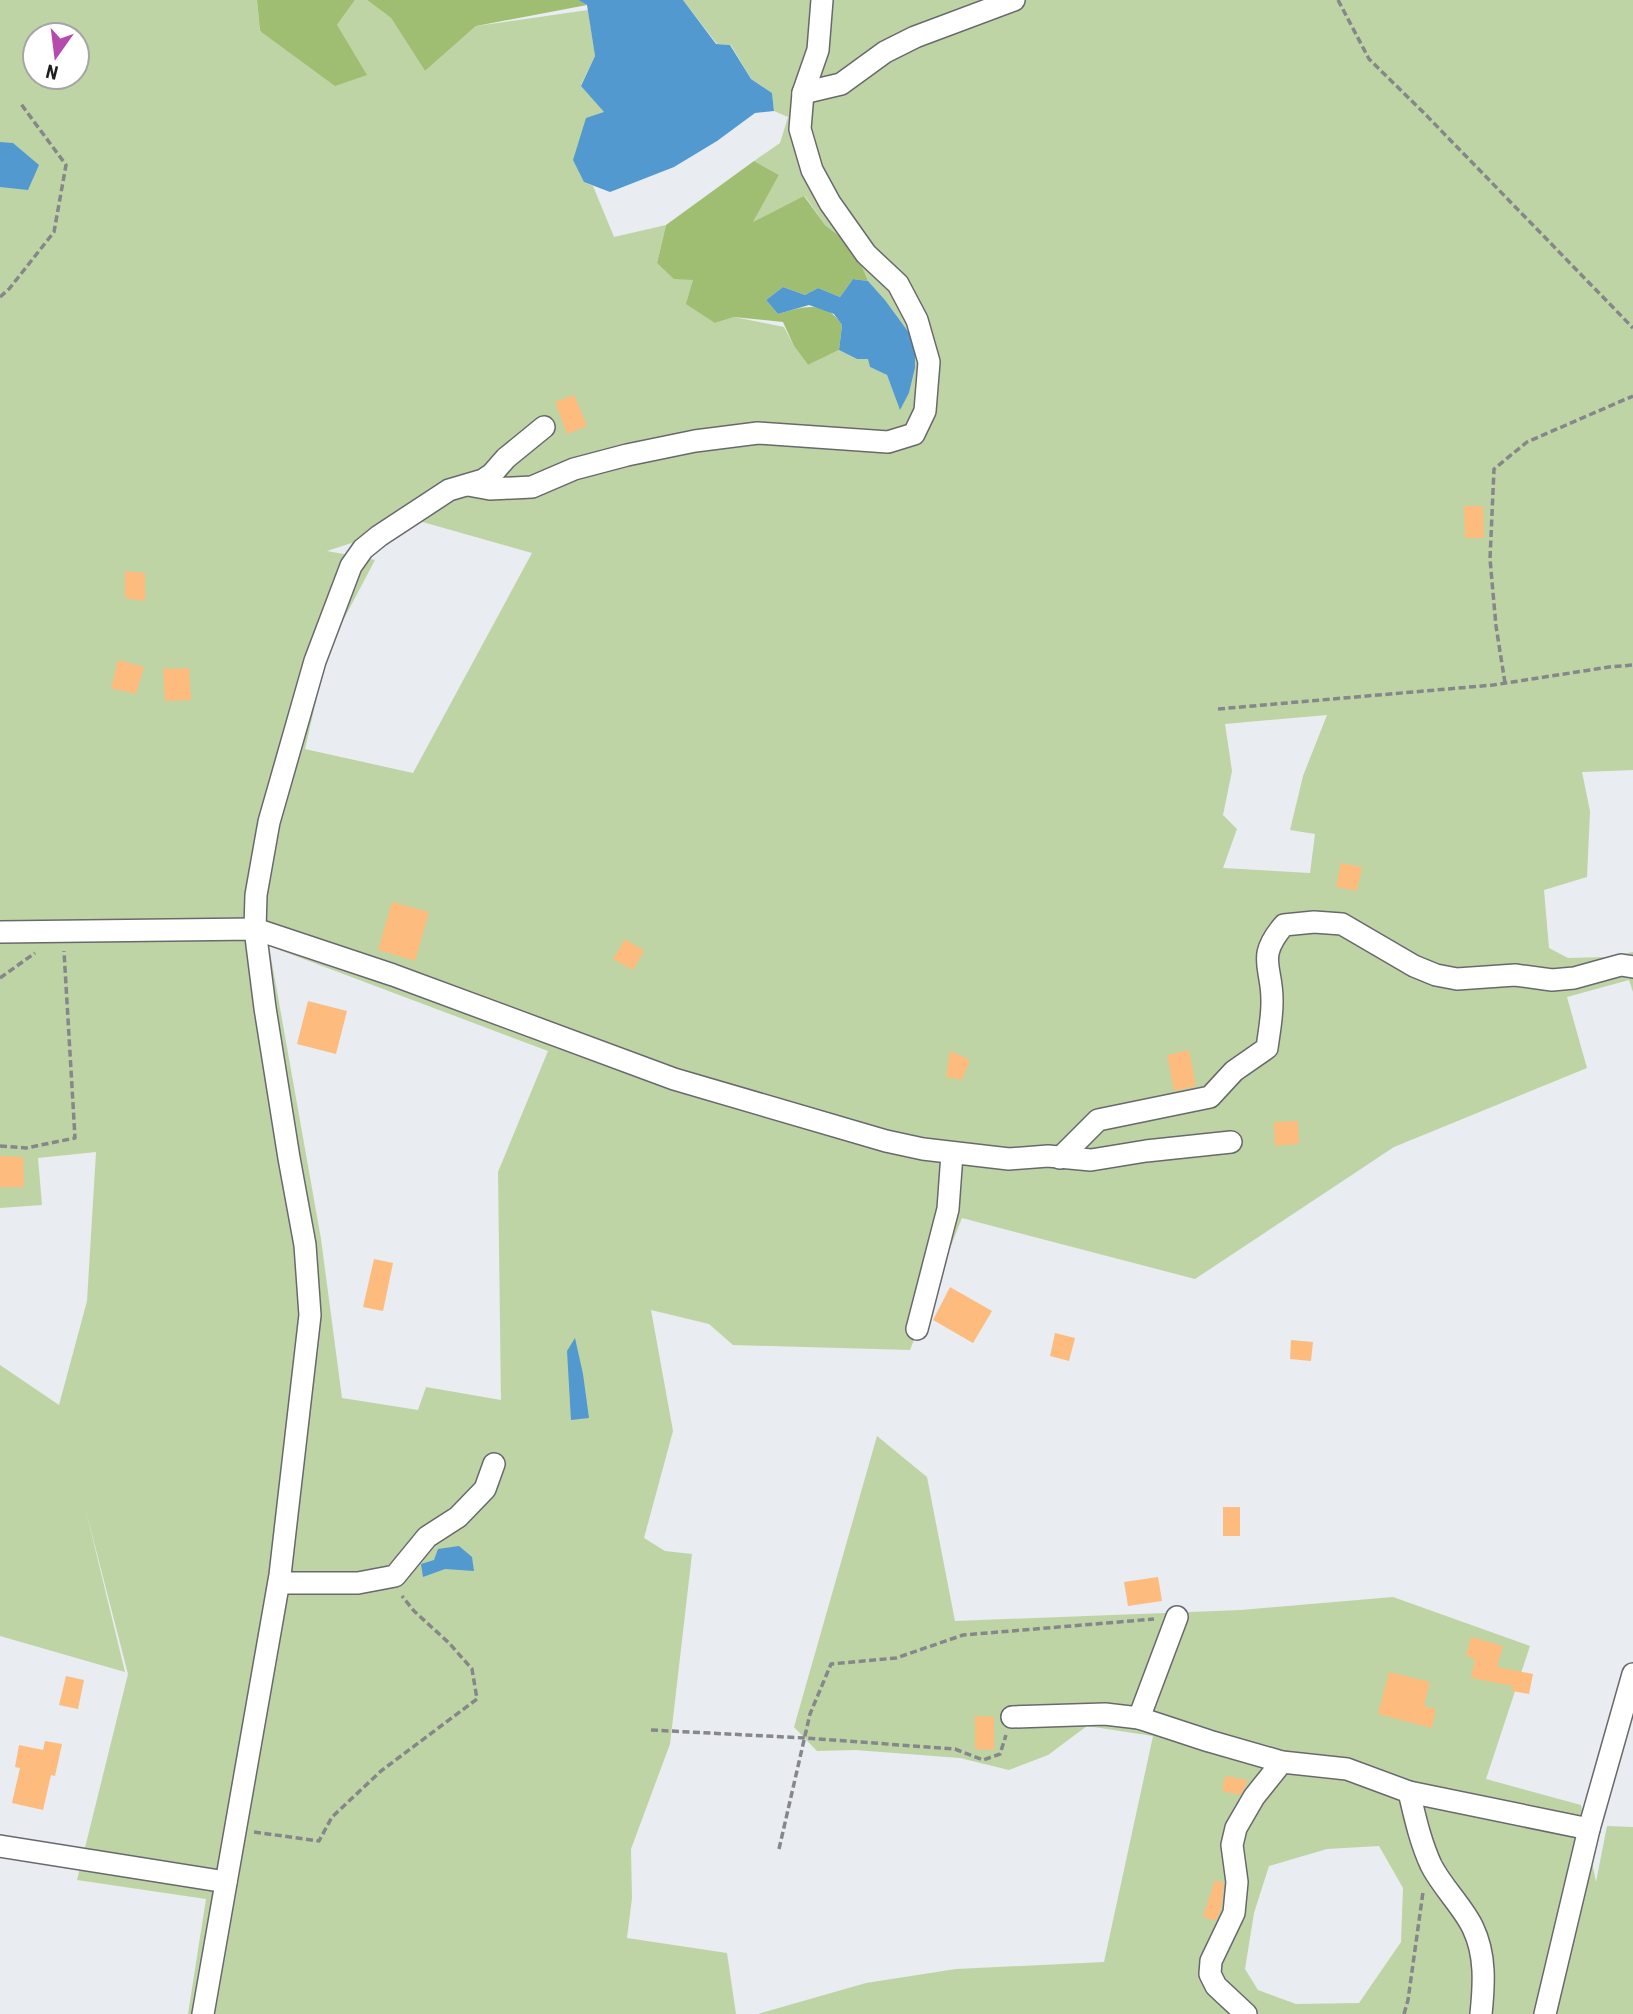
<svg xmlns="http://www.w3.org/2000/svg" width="1633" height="2014" font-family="'Roboto Condensed',sans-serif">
<rect width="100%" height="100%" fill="#e9ecf0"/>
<g fill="#bfd4a4" fill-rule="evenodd">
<path d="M0 0H257L260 32 337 25 355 0H367L391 18 425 71 476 26 588 10 595 56 581 85 604 112 584 182 593 186 614 237 666 225 657 263 694 279 715 323 734 317 784 327 794 346 808 365 839 350 857 359H869L870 367 887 375 900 409 909 393 915 368V341L885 300 868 281 854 247 825 225 805 196 752 223 779 175 754 161 780 143 788 117 774 111 772 93 751 79 731 45 717 44 683 0H1633V770L1582 772 1590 811 1587 877 1544 890 1549 948 1568 958 1606 957 1633 952V992L1629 980 1567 997 1587 1068 1394 1147 1195 1279 962 1218 910 1350 733 1345 709 1324 651 1310 673 1431 644 1538 665 1551 692 1554 670 1744 631 1849 632 1898 627 1938 727 1953 736 2014H188L206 1899 77 1880 128 1674 86 1511 125 1672 0 1636V1365L59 1405 87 1301 96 1152 38 1158 42 1205 0 1208ZM35 35H77V77H35ZM419 521 532 553 413 773 305 749 328 649 375 560 327 551ZM1327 715 1303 776 1290 830 1315 834 1310 873 1223 868 1237 829 1223 815 1232 771 1225 724ZM269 946 548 1051 498 1172 501 1400 426 1387 418 1410 342 1398 321 1239Z"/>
<path d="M877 1436 927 1477 955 1621 1241 1610 1393 1597 1530 1646 1486 1779 1581 1805 1596 1882 1607 1826 1633 1827V2014H738H758L866 1983 956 1969 1104 1962 1153 1736 1087 1726 1048 1755 1009 1770 960 1758 855 1750 817 1751 794 1727ZM1379 1846 1403 1888 1401 1942 1359 2003 1296 2004 1258 1990 1245 1969 1254 1913 1269 1866 1327 1849Z"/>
</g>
<g fill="#9fbe72">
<polygon points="257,0 355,0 337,25 367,75 335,86 260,31"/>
<polygon points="367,0 578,0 587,5 476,26 425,71 391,18"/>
<path d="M754 161 779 175 753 222 804 196 825 225 854 247 868 281 853 279 840 297 818 288 805 295 783 287 766 300 778 314C803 307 825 299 842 325L839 350 808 365 794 346 783 322 734 317 715 323 686 304 693 280 674 279 657 263 666 225Z"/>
</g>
<g fill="#5199cf">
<polygon points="578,0 683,0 716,44 730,45 751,79 772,93 774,111 755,113 717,141 674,167 610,192 584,182 573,160 586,118 604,112 581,86 595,56 587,5"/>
<polygon points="0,142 13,143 39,165 28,190 0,187"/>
<polygon points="853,279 868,281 885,300 915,341 915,368 909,393 900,410 887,375 870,367 868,359 857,359 839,350 842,325 834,314 809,305 778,314 766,300 783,287 805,295 818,288 840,297"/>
<polygon points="575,1338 583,1374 589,1418 571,1420 567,1351"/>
<polygon points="459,1546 472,1557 474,1571 445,1569 423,1577 421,1564 434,1560 438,1549"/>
</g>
<g fill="#fdbc7e">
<polygon points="574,395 587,426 567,434 555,402"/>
<polygon points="1464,506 1483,506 1484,538 1465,538"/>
<polygon points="125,571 145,573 145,601 125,598"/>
<polygon points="118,660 144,667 136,694 111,688"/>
<polygon points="189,668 191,700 165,701 163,669"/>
<polygon points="1341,863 1362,867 1357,891 1336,887"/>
<polygon points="392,902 429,912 415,961 378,950"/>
<polygon points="625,939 644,951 633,970 613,959"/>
<polygon points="308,1001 347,1011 336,1054 297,1044"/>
<polygon points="1189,1050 1196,1086 1174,1091 1167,1055"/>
<polygon points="950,1051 970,1060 962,1080 946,1077"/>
<polygon points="1298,1121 1299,1144 1275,1146 1274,1122"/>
<polygon points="0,1156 23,1157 24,1187 0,1187"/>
<polygon points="374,1259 393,1263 383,1311 363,1307"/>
<polygon points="950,1287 992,1311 973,1343 933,1320"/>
<polygon points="1055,1333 1075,1338 1069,1361 1050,1356"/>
<polygon points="1291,1340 1313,1342 1311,1361 1290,1359"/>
<rect x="1223" y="1507" width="17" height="29"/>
<polygon points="1158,1577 1162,1601 1128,1606 1124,1582"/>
<polygon points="1471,1637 1503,1646 1497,1667 1533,1674 1529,1694 1512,1691 1513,1686 1471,1678 1475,1659 1466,1656"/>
<polygon points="1389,1672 1430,1682 1424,1706 1436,1709 1432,1728 1378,1714"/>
<polygon points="66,1676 84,1680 78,1709 59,1705"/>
<polygon points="975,1716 994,1717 994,1750 975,1749"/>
<polygon points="45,1741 62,1744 55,1776 51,1775 43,1810 12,1803 20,1768 15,1767 19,1745 43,1750"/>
<polygon points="1225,1776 1247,1780 1246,1786 1240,1795 1222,1791"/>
<polygon points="1215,1880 1224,1883 1221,1909 1216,1921 1203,1917"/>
</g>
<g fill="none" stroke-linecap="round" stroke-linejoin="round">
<defs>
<g id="street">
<polyline points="803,93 841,84 885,52 915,37 1014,0"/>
<polyline points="468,485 490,489 532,487 574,469 627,455 695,441 758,433 888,442 914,434 925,411 929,362 917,320 898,284 866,254 830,203 812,170 800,129 803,93 818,50 822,0"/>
<polyline points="0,932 255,929 393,975 674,1079 886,1141 923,1149 1009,1159 1048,1156 1091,1160 1146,1151 1231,1142"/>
<path d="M1060 1158 1098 1120 1210 1097 1234 1071 1267 1048C1269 1033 1272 1018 1272 1003 1273 966 1255 959 1284 925L1314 922 1342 924 1414 966 1436 975 1457 979 1515 975 1552 980 1574 978 1621 965 1633 967"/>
<polyline points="917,1329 948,1209 952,1154"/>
<polyline points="279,1583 358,1583 395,1576 427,1537 458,1517 485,1489 494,1464"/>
<polyline points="1177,1617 1139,1718 1209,1741 1282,1762 1347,1769 1409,1792 1589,1829"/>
<polyline points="1012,1717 1105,1714 1139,1718"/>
<path d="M1409 1792C1415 1817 1420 1841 1431 1865 1442 1887 1464 1908 1473 1928 1486 1955 1484 1985 1481 2014"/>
<polyline points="0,1846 226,1882"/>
<polyline points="203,2014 280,1575 310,1315 305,1245 289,1158 265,1008 255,929 256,895 269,822 315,661 351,566 363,549 379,536 449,490 483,480 492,474 506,458 544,427"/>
<polyline points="1246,2014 1216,1986 1210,1974 1211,1961 1234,1913 1237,1882 1232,1845 1236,1828 1254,1797 1282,1762"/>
<polyline points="1545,2014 1589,1829 1633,1674"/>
</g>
</defs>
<use href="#street" stroke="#67696d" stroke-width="24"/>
<g stroke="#85878a" stroke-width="3.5" stroke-dasharray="7 3.5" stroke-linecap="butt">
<polyline points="1338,0 1369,59 1425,114 1633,328"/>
<polyline points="0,297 9,289 54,232 66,165 21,104"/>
<polyline points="1505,683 1496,626 1490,559 1494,469 1527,442 1633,396"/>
<polyline points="1218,709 1493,685 1609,667 1633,665"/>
<polyline points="0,978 35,953"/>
<polyline points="0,1146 26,1148 75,1138 64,951"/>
<polyline points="651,1730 805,1738 955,1749 983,1760 1000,1754 1006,1735"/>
<polyline points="254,1832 319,1841 332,1817 381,1771 477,1699 472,1669 449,1643 414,1611 402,1596"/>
<polyline points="779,1849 810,1714 831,1664 896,1658 963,1635 1154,1619"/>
<polyline points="1404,2014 1408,2000 1423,1892"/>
</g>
<use href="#street" stroke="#fff" stroke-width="21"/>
</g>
<g transform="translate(56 56) rotate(194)"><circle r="33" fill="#ffffff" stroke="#a5a5a6" stroke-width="2"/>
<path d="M0-5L12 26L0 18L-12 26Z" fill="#b44bad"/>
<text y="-10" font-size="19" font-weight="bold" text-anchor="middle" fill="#1e1f21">N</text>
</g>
</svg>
